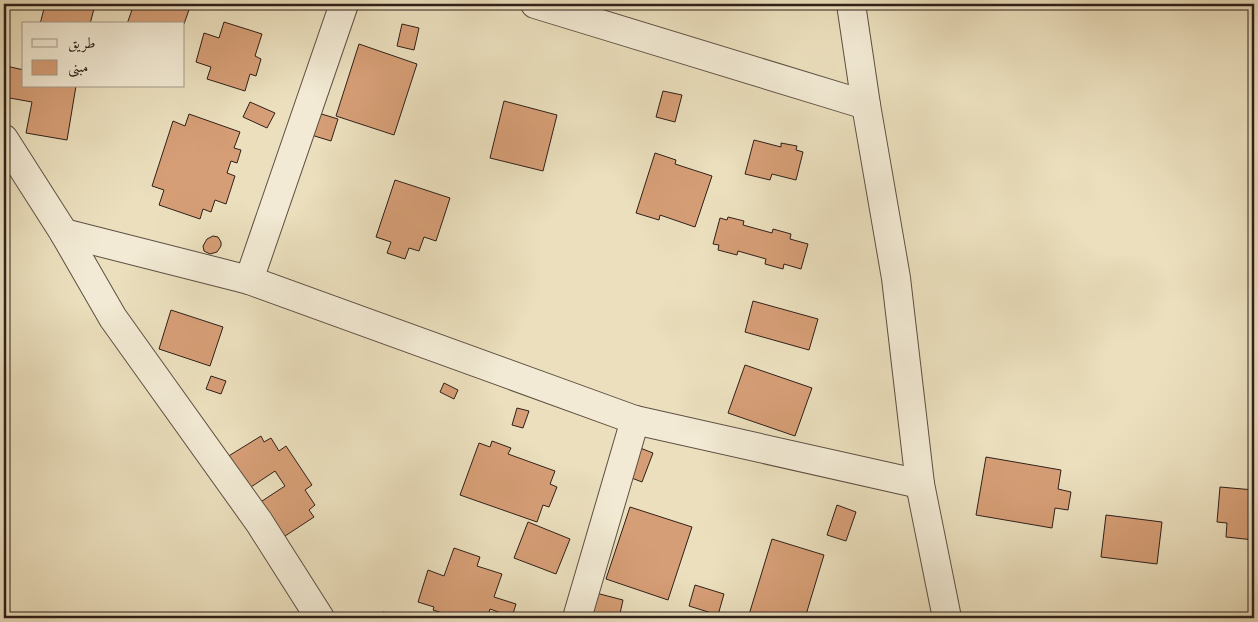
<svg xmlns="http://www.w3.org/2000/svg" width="1258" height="622" font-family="Vollkorn,Amiri,serif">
<rect width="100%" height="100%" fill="#ebdfbd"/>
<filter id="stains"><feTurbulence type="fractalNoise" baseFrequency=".004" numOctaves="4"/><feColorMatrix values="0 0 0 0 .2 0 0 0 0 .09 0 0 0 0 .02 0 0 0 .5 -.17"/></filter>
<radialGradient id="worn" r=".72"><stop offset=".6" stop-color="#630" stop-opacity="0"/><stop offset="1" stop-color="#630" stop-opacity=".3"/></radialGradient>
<g fill="#d69e76" stroke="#2f201a">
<polygon points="45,4 93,4 95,5 90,24 40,24 45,5"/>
<polygon points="134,4 191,4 184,24 127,24"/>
<polygon points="224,22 262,34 255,56 261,59 256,76 250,74 245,91 207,79 211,67 196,62 204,33 219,38"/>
<polygon points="402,24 419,28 414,50 397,46"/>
<polygon points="359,44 417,64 394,135 336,116"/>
<polygon points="6,66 24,70 24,86 76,86 67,140 26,133 32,102 4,97 4,81"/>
<polygon points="663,91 682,95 675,122 656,117"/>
<polygon points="504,101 557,115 543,171 490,158"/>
<polygon points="250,102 275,113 267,128 243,117"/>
<polygon points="315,112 338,119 331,141 308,134"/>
<polygon points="189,114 240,132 234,148 241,150 237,163 231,161 227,173 235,176 226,204 215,200 211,212 203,209 200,219 159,205 164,190 152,186 173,121 185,126"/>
<polygon points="754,140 781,147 781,143 797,146 796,150 803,152 796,180 772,174 770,180 745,174"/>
<polygon points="655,153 676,160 675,164 712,176 695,227 660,215 659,220 636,213"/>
<polygon points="395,180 450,198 436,241 424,237 419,251 409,248 405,259 387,253 391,242 376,237"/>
<polygon points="728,217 744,221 743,225 772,233 773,229 791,234 790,239 808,244 801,269 784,264 783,269 765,264 766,259 738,251 737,255 718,250 719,245 713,244 720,218 727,220"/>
<polygon points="213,236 218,237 221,242 221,246 217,252 210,254 204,251 203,246 207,239"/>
<polygon points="753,301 818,319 809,350 745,332"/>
<polygon points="171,310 223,327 210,366 159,349"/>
<polygon points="745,365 812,388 795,436 728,413"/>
<polygon points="211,376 226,381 221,394 206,389"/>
<polygon points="444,383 458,390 454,399 440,392"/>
<polygon points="517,408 529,411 523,428 512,425"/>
<polygon points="261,436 264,442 271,438 279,451 286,446 312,485 305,490 315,505 309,510 314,517 282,538 259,503 285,486 275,471 248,489 227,457"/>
<polygon points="492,441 511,448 508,454 555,471 550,484 557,487 549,507 543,505 537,522 460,495 479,443 490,447"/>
<polygon points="635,446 653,453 642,482 624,475"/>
<polygon points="986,457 1061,470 1058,489 1071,492 1068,510 1055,508 1052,528 976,515"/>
<polygon points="1220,487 1254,490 1254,540 1226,537 1227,523 1217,522"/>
<polygon points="837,505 856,512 846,541 827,535"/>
<polygon points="630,507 692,527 668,600 606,579"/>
<polygon points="1106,515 1162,522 1157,564 1101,557"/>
<polygon points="528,522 570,539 556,574 514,558"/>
<polygon points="772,539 824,555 805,618 748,618"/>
<polygon points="454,548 480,557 477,566 502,574 494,597 516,604 512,617 490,609 487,618 458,618 433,610 434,607 418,602 428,570 444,576"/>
<polygon points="695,585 724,594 718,615 689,606"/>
<polygon points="596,593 623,600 619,618 590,618"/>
<polygon points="383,612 397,615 396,618 381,618"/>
</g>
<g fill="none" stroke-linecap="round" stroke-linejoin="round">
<defs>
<g id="street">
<polyline points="535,4 866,105"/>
<polyline points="851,4 866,105 896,278 920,484 947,618"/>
<polyline points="4,139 64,233 113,318 259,522 320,618"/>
<polyline points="64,233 249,280 635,420 920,484"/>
<polyline points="249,280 344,4"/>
<polyline points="577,618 635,420"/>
</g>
</defs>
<use href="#street" stroke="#5e5043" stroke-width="30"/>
<use href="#street" stroke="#f2ead4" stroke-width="28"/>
</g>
<rect width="1258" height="622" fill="none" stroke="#ebdfbd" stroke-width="20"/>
<rect x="5" y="5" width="1248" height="612" fill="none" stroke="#2f201a" stroke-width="2.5"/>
<rect x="10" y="10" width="1238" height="602" fill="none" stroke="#2f201a"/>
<rect x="22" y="22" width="162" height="65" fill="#f2ead4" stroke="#a4998a"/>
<rect x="32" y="39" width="25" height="8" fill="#f2ead4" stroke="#a4998a"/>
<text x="68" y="48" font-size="15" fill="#2f201a">طريق</text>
<rect x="32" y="60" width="25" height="15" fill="#d69e76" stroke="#a4998a"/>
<text x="68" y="72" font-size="15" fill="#2f201a">مبنى</text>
<rect width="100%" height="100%" filter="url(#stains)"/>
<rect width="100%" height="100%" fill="url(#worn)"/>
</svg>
